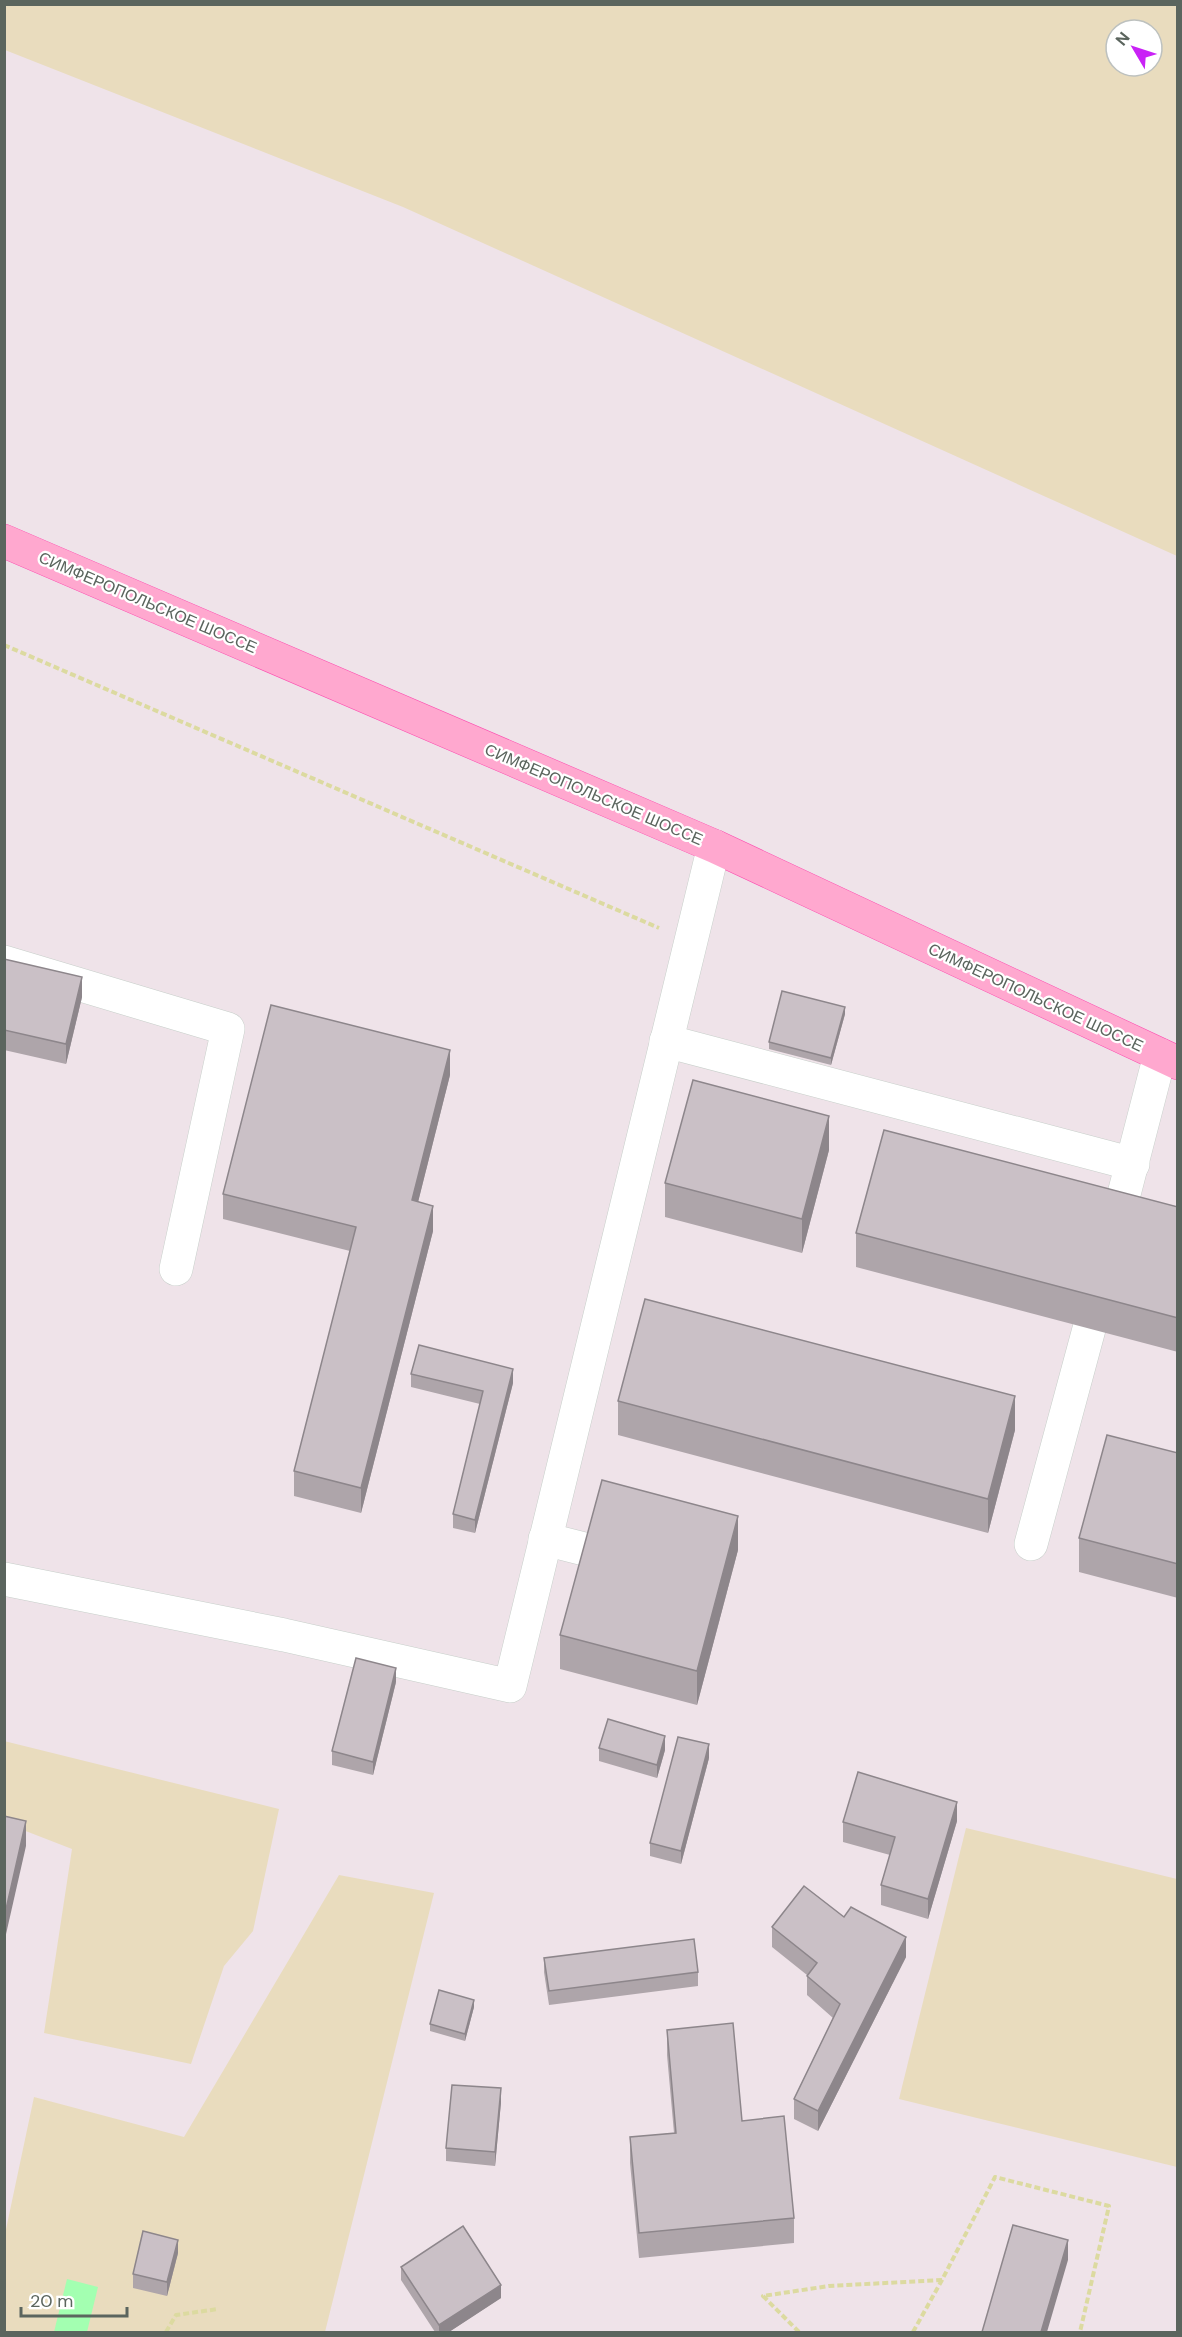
<svg xmlns="http://www.w3.org/2000/svg" width="1182" height="2337" font-family="'DM Sans',sans-serif">
<rect width="100%" height="100%" fill="#efe3e9"/>
<g fill="#e9dcbe" fill-rule="evenodd">
<path d="M4 5H1177V556L403 207 5 50ZM1116 30H1152V66H1116Z"/>
<polygon points="4,1741 279,1809 253,1931 224,1966 191,2064 44,2033 72,1849 5,1823"/>
<polygon points="966,1828 1177,1879 1177,2167 899,2099"/>
<polygon points="339,1875 434,1893 325,2332 5,2332 5,2234 34,2097 184,2137"/>
</g>
<polygon fill="#a3ffb1" points="67,2279 98,2287 87,2332 54,2332"/>
<g fill="none" stroke-linecap="round" stroke-linejoin="round">
<defs>
<g id="minor">
<polyline points="4,962 228,1029 176,1269"/>
<polyline points="666,1041 1133,1164"/>
<polyline points="1116,1225 1160,1055"/>
<polyline points="545,1539 592,1551"/>
<polyline points="1031,1544 1089,1329"/>
<polyline points="4,1579 284,1635 510,1686 714,846"/>
</g>
<polyline id="major" points="4,541 714,846 1178,1063"/>
</defs>
<use href="#minor" stroke="#c7cfca" stroke-width="34"/>
<use href="#major" stroke="#fc4fb1" stroke-width="34"/>
<g stroke="#dcdaa0" stroke-width="4" stroke-dasharray="6 3" stroke-linecap="butt">
<polyline points="4,645 659,928"/>
<polyline points="166,2332 176,2315 218,2309"/>
<polyline points="799,2332 763,2296 829,2286 942,2280"/>
<polyline points="913,2332 942,2280 995,2177 1109,2206 1080,2332"/>
</g>
<use href="#minor" stroke="#fff" stroke-width="33"/>
<use href="#major" stroke="#ffa8cf" stroke-width="33"/>
</g>
<g fill="#aea5aa">
<polygon points="4,959 82,997 66,1064 4,1050"/>
<polygon points="845,1014 831,1065 769,1049 769,1042"/>
<polygon points="450,1075 418,1202 433,1231 361,1513 294,1496 294,1471 350,1251 223,1219 223,1194"/>
<polygon points="829,1150 802,1253 665,1217 665,1183"/>
<polygon points="1178,1207 1178,1352 856,1267 856,1233"/>
<polygon points="411,1374 513,1383 475,1533 453,1528 453,1514 480,1404 411,1387"/>
<polygon points="618,1401 1015,1430 988,1533 618,1435"/>
<polygon points="1178,1453 1178,1598 1079,1572 1079,1538"/>
<polygon points="738,1550 697,1705 560,1669 560,1635"/>
<polygon points="396,1682 373,1775 332,1765 332,1751"/>
<polygon points="599,1748 665,1750 657,1778 599,1761"/>
<polygon points="709,1758 681,1864 650,1856 650,1843"/>
<polygon points="957,1821 928,1919 881,1905 881,1885 890,1855 843,1842 843,1822"/>
<polygon points="844,1917 906,1957 818,2131 794,2119 794,2099 833,2018 807,1995 807,1975 772,1947 772,1927"/>
<polygon points="544,1958 698,1972 698,1986 549,2005 544,1972"/>
<polygon points="474,2007 465,2041 430,2031 430,2024"/>
<polygon points="667,2030 742,2121 794,2218 794,2243 639,2258 630,2163 630,2137 674,2133 667,2055"/>
<polygon points="501,2102 495,2166 446,2161 446,2148"/>
<polygon points="178,2253 167,2296 133,2288 133,2274"/>
<polygon points="401,2267 501,2298 449,2332 435,2332 401,2280"/>
</g>
<g fill="#8d868b">
<polygon points="82,977 82,997 66,1064 66,1044"/>
<polygon points="845,1007 845,1014 831,1065 831,1058"/>
<polygon points="450,1050 450,1075 412,1226 412,1200"/>
<polygon points="829,1116 829,1150 802,1253 802,1219"/>
<polygon points="433,1206 433,1231 361,1513 361,1488"/>
<polygon points="513,1369 513,1383 475,1533 475,1520"/>
<polygon points="1015,1396 1015,1430 988,1533 988,1499"/>
<polygon points="738,1516 738,1550 697,1705 697,1671"/>
<polygon points="396,1668 396,1682 373,1775 373,1762"/>
<polygon points="665,1736 665,1750 657,1778 657,1765"/>
<polygon points="709,1744 709,1758 681,1864 681,1851"/>
<polygon points="957,1802 957,1821 928,1919 928,1899"/>
<polygon points="26,1821 26,1846 4,1943 4,1918"/>
<polygon points="906,1937 906,1957 818,2131 818,2111"/>
<polygon points="474,2000 474,2007 465,2041 465,2034"/>
<polygon points="501,2088 501,2102 495,2166 495,2152"/>
<polygon points="178,2240 178,2253 167,2296 167,2282"/>
<polygon points="1068,2240 1068,2260 1047,2332 1041,2332"/>
<polygon points="501,2285 501,2298 449,2332 439,2332 439,2325"/>
</g>
<g fill="#cac0c6" stroke="#8d868b" stroke-width="1.5">
<polygon points="4,959 82,977 66,1044 4,1030"/>
<polygon points="782,991 845,1007 831,1058 769,1042"/>
<polygon points="271,1005 450,1050 412,1200 433,1206 361,1488 294,1471 356,1227 223,1194"/>
<polygon points="693,1080 829,1116 802,1219 665,1183"/>
<polygon points="884,1130 1178,1207 1178,1318 856,1233"/>
<polygon points="645,1299 1015,1396 988,1499 618,1401"/>
<polygon points="419,1345 513,1369 475,1520 453,1514 483,1391 411,1374"/>
<polygon points="1107,1435 1178,1453 1178,1564 1079,1538"/>
<polygon points="602,1480 738,1516 697,1671 560,1635"/>
<polygon points="356,1658 396,1668 373,1762 332,1751"/>
<polygon points="608,1719 665,1736 657,1765 599,1748"/>
<polygon points="678,1737 709,1744 681,1851 650,1843"/>
<polygon points="858,1772 957,1802 928,1899 881,1885 895,1837 843,1822"/>
<polygon points="4,1816 26,1821 4,1918"/>
<polygon points="804,1886 844,1917 851,1907 906,1937 818,2111 794,2099 840,2004 807,1976 817,1963 772,1927"/>
<polygon points="694,1939 698,1972 549,1991 544,1958"/>
<polygon points="439,1990 474,2000 465,2034 430,2024"/>
<polygon points="733,2023 742,2121 784,2116 794,2218 639,2233 630,2137 676,2133 667,2030"/>
<polygon points="452,2085 501,2088 495,2152 446,2148"/>
<polygon points="1013,2225 1068,2240 1041,2332 982,2332"/>
<polygon points="463,2226 501,2285 439,2325 401,2267"/>
<polygon points="143,2231 178,2240 167,2282 133,2274"/>
</g>
<g text-anchor="middle" stroke-width="4.5" stroke-linejoin="round" paint-order="stroke">
<g font-size="16" fill="#5b655e" stroke="#fff">
<text transform="translate(148 602) rotate(23)" y="6">СИМФЕРОПОЛЬСКОЕ ШОССЕ</text>
<text transform="translate(594 794) rotate(23)" y="6">СИМФЕРОПОЛЬСКОЕ ШОССЕ</text>
<text transform="translate(1036 997) rotate(25)" y="6">СИМФЕРОПОЛЬСКОЕ ШОССЕ</text>
</g>
</g>
<rect width="1182" height="2337" fill="none" stroke="#5b655e" stroke-width="12"/>
<g transform="translate(1134 48) rotate(309)"><circle r="28" fill="#ffffff" stroke="#bdc1bf" stroke-width="1.5"/>
<path d="M0-4.5L10 22L0 15L-10 22Z" fill="#c922f6"/>
<text y="-9" font-size="16" font-weight="bold" text-anchor="middle" fill="#5b655e">N</text>
</g>
<path d="M21 2307v9h106v-9" fill="none" stroke="#5b655e" stroke-width="3"/>
<text x="30" y="2307" font-size="18" fill="#5b655e" stroke="#ffffff" stroke-width="4.5" paint-order="stroke">20 m</text>
</svg>
